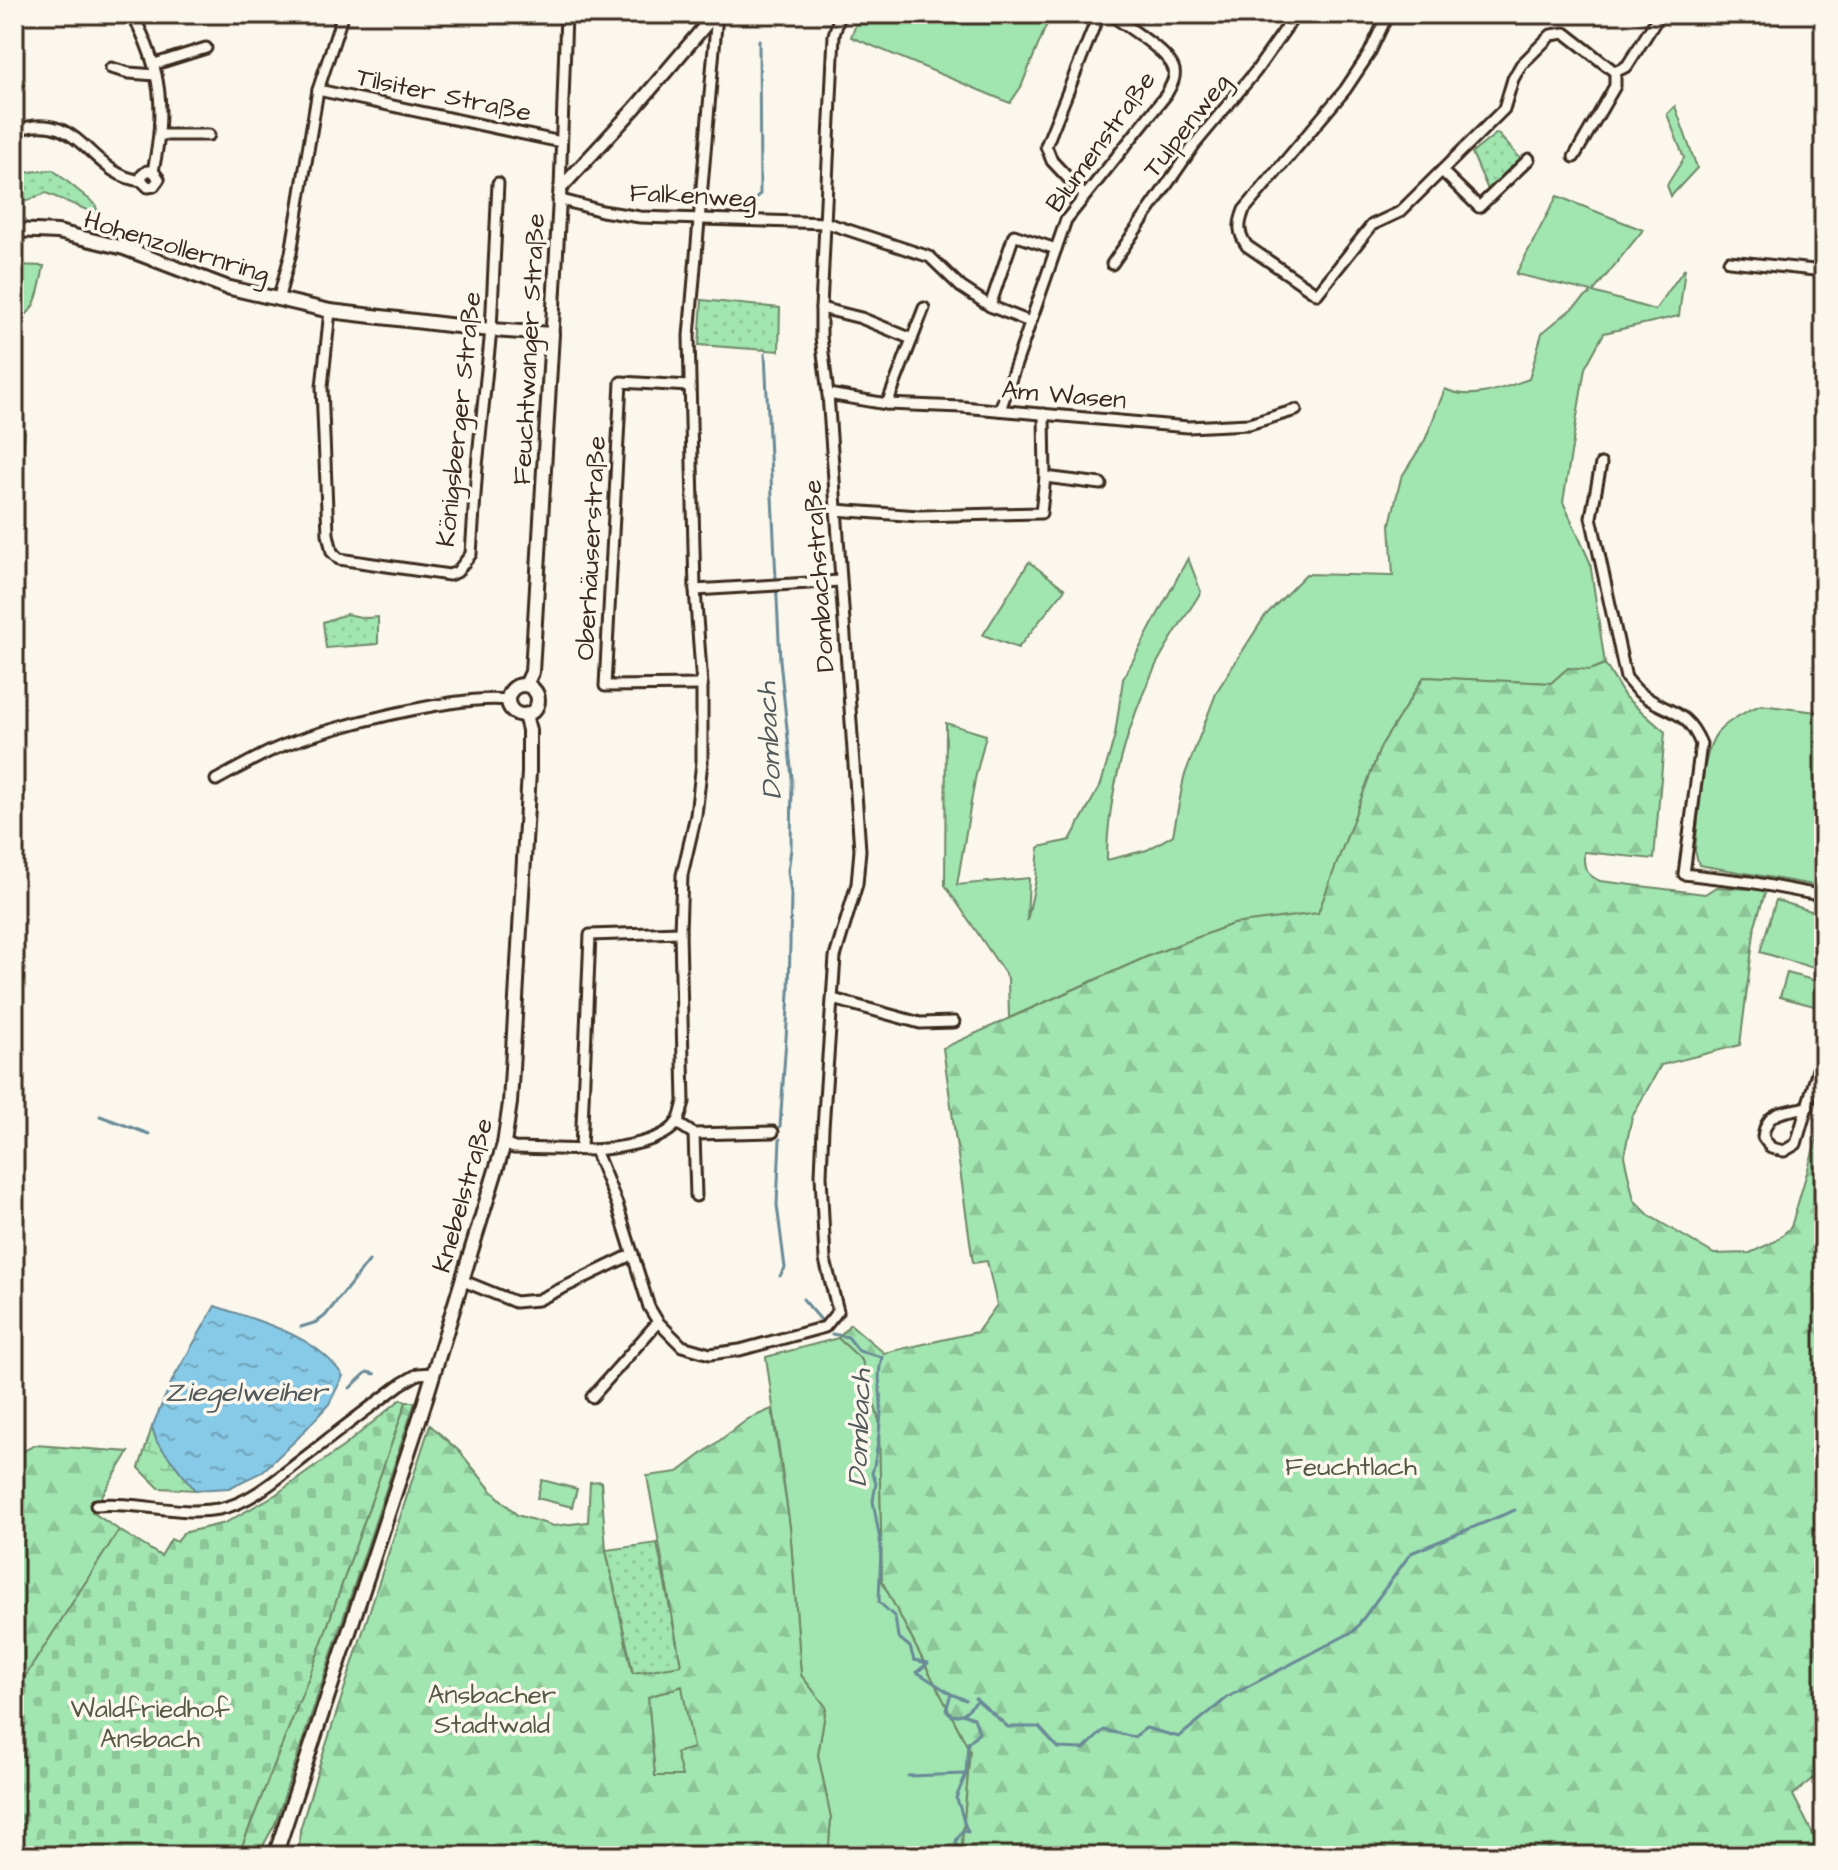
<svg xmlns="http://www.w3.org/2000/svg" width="1838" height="1870" font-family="'Architects Daughter',sans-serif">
<defs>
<pattern id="forest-firs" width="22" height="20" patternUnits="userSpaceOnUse" patternTransform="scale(2)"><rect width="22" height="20" fill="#a1e5b0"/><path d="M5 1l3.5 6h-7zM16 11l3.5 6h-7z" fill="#8cc597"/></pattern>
<pattern id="wetland-marsh" width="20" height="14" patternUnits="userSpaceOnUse" patternTransform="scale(2)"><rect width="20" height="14" fill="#a1e5b0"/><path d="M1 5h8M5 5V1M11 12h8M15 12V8" fill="none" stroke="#8cc597"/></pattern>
<pattern id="cemetery-stones" width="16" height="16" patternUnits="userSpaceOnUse" patternTransform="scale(2)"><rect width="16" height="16" fill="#a1e5b0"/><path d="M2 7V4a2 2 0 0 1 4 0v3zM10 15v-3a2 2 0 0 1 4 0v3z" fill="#8cc597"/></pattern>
<pattern id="park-dots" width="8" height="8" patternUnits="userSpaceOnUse" patternTransform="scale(2)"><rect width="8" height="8" fill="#a1e5b0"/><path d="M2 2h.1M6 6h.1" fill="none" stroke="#8cc597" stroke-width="1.8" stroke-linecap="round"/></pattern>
<pattern id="water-ripples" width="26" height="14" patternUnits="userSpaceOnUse" patternTransform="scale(2)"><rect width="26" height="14" fill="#87cae8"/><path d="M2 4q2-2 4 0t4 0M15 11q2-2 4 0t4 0" fill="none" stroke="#70a4bb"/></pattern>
</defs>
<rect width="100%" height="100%" fill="#fbf7ec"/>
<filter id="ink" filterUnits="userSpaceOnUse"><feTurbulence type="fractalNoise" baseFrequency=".0125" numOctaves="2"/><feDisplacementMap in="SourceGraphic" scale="16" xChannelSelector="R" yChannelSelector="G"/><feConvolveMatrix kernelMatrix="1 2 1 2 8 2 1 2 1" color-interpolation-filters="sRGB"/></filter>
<g filter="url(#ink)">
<g fill="#a1e5b0" stroke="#6e8867" stroke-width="2">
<polygon points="860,14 1051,14 1021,87 1010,103 851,37"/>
<polygon points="1675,106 1697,168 1671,196 1667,185 1684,158 1667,114"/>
<path d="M1557 196 1643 230 1593 292 1655 310 1685 268 1679 316 1604 333 1585 368 1563 502 1590 562 1605 664 1590 671 1568 668 1551 683 1424 677 1381 746 1318 914 1233 924 1151 955 1009 1018 1008 978 945 885 946 723 986 735 975 779 957 885 1029 878 1027 921 1036 879 1039 847 1070 840 1101 784 1115 735 1123 679 1188 558 1201 592C1186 616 1169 640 1156 665 1128 722 1107 796 1107 860L1147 850 1173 835 1184 777 1217 691 1265 616 1306 574 1393 576 1390 524 1401 478 1425 440 1445 389C1471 402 1503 388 1529 379L1542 333 1592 292 1516 274Z"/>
<path d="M14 265 44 266C39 288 38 314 14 322Z"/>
<polygon points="14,427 25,432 14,546"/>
<polygon points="1029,562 1065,589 1018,648 983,635"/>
<path d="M1761 705 1824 713V887L1699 865 1695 851C1698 824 1701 750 1718 732 1728 721 1747 710 1761 705Z"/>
<polygon points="1776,900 1824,915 1824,971 1760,952"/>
<polygon points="1787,973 1824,983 1818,1007 1780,997"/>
<polygon points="838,1338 862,1360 879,1420 882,1581 970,1751 961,1856 828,1856 831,1818 818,1755 826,1707 801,1675 790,1527 766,1357"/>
<polygon points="542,1480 577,1489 572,1507 537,1498"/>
<polygon points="683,1686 694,1749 682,1776 655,1777 648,1697"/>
</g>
<g fill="url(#forest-firs)" stroke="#6e8867" stroke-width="2" fill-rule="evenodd">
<path d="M1605 664 1625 697 1665 732 1654 859 1584 852C1583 867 1586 875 1600 881L1705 894 1716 887 1766 890 1755 925 1740 1045 1661 1065 1632 1117 1624 1156 1634 1200 1650 1216 1714 1254 1750 1253 1776 1241 1791 1227 1824 1114V1770L1793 1795 1824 1856H961L970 1751 882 1581 879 1420 862 1360 838 1338 850 1324 884 1353 977 1332 997 1305 987 1261 973 1263 943 1048 1151 955 1233 924 1318 913 1381 746 1424 677 1551 683 1568 668 1590 670Z"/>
<polygon points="406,1402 415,1402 275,1824 264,1844 264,1856 238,1856 314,1664"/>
<path d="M772 1409 790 1527 801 1675 826 1707 818 1755 831 1818 828 1856H298L300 1830 317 1773 430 1425 459 1451 492 1491 517 1515 554 1526 588 1522 590 1482 601 1481 606 1550 632 1672 681 1665 647 1476 678 1472 748 1419ZM682 1686 693 1748 676 1753 682 1776H655L648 1697Z"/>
<polygon points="35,1445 129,1452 92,1512 119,1530 14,1694 14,1456"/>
</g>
<polygon fill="url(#wetland-marsh)" stroke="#6e8867" stroke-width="2" points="152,1427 157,1442 195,1490 159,1488 139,1468"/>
<polygon fill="url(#cemetery-stones)" stroke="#6e8867" stroke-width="2" points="401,1399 406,1402 314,1664 238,1856 14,1856 14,1694 119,1530 161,1556 171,1539 177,1542 183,1533 225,1523 275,1495 344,1446"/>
<g fill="url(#park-dots)" stroke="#6e8867" stroke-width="2">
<polygon points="1497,133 1522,160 1489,192 1472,153"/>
<polygon points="53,170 95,204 99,215 46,193 27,201 14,200 14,180 28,172"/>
<polygon points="702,300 780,308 779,351 699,345"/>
<polygon points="346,614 366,618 378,617 378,644 326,648 323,622"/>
<polygon points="657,1543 681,1665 633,1673 606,1550"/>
</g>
<path fill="url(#water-ripples)" stroke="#698a97" stroke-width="2" d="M215 1306C260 1322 315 1334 343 1376L329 1404 298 1438 262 1472 229 1488 195 1490 157 1442 152 1427 172 1381Z"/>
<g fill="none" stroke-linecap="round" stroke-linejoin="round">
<g stroke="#698a97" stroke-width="3">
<polyline points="749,208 760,194 759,40"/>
<polyline points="765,354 780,660 792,778 791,849 788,871 791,893 789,994 780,1127"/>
<polyline points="100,1116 149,1134"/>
<polyline points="780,1139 777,1205 785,1268 780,1276"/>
<polyline points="803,1299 821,1320"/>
<polyline points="301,1327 317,1322 325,1316 369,1261"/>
<path d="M832 1334 848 1337 859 1351 882 1357C877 1374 880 1386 881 1403 882 1416 876 1462 872 1473L876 1483 873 1501 881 1546 879 1602 895 1617 898 1637 910 1647 914 1660 928 1663 917 1672 951 1694 946 1710 953 1716 962 1714 974 1718 979 1732 968 1743 966 1774 956 1798C962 1809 962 1821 968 1832L962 1831 956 1841 957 1856"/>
<polyline points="350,1388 367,1372 375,1374"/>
<polyline points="951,1694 966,1700"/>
<polyline points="975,1698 1008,1727 1039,1727 1058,1748 1084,1749 1104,1730 1134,1737 1146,1728 1179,1737 1228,1697 1354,1631 1411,1553 1515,1510"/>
<polyline points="964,1713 976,1702"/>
<polyline points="908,1776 965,1774"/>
</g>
<defs>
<g id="minor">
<path d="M132 14C162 68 166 111 153 171L159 179 154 186 148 187 142 181V175L147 171H153"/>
<path d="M1388 14 1369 54 1345 90 1244 210C1238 225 1238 233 1247 246L1317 294 1372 225 1400 212 1504 109 1513 79 1521 65 1551 35 1565 33 1615 72"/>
<polyline points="14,22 20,14"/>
<polyline points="155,64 206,48"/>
<polyline points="111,68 129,73 156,75"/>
<polyline points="1615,72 1627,66 1660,14"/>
<polyline points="318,90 561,142"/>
<path d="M14 131C81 106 87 175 142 181"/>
<polyline points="160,135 209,135"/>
<polyline points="1574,157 1615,86 1615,72"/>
<polyline points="1442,171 1479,207 1529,159"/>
<polyline points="560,189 566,14"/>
<polyline points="1084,195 1052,161 1046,146 1099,14"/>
<polyline points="558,199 602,211 640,217 827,223 930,257 961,287 990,306 1030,322"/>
<polyline points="1729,261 1824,271"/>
<polyline points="1112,264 1195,144 1256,71 1296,14"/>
<polyline points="278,300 291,253 318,90 343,14"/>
<polyline points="990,306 1014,235 1056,249"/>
<polyline points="821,308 861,318 912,339"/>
<polyline points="330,311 322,387 328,534 332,552 339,559 449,575 457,572 471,554 477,466 491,330 498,183"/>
<polyline points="689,386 621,382 605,686 702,685"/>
<polyline points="828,394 887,404 962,407 1188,427 1249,424 1296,410"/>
<polyline points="887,404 924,308"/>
<path d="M1000 410 1066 220 1166 95C1170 87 1176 79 1174 70 1170 52 1125 26 1110 14"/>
<path d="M1601 464 1591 517 1626 678C1630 682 1634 688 1639 692 1665 714 1685 706 1701 744L1684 874 1750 882 1824 896"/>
<polyline points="1045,477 1101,484"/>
<polyline points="835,510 919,516 1041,513 1045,477 1044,414"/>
<polyline points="695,590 840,581"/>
<path d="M216 780C235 770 255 758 275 749 323 728 458 694 508 700"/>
<polyline points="833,999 920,1023 954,1022"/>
<path d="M1808 1107C1785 1112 1766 1110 1763 1137L1771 1148 1784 1151 1796 1144 1824 1049"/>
<polyline points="677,1123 694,1134 696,1196"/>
<polyline points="694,1134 773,1132"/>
<polyline points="504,1144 514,1148 595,1150 617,1204 649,1307 658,1322 682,1346 710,1354 740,1350 825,1327 838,1311 825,1260 821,1175 823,1128 835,957 857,884 860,850 828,394 821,337 821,308 834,35 840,14"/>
<polyline points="581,1149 590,935 680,932"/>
<path d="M595 1150C617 1148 666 1142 678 1121 681 1116 682 1108 684 1102L680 932 682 875 696 815 702 762V685L695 590 689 336 717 14"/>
<polyline points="461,1280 515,1302 538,1300 633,1254"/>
<polyline points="592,1397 658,1322"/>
<path d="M96 1505C137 1501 177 1516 219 1509 253 1503 286 1471 313 1451 342 1428 372 1406 401 1384L418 1374 433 1373"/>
</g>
<polyline id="tertiary" points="552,334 560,189 635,108 715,14"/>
<g id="secondary">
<polyline points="14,230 58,232 124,248 226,287 330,311 491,330 552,334 532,672 526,685"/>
<circle cx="523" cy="700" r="15"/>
<polyline points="275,1856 421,1414 504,1144 510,1103 529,772 529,730 525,715"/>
</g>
</defs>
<use href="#minor" stroke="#3b2a1e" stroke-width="15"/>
<use href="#tertiary" stroke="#3b2a1e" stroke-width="17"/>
<use href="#secondary" stroke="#3b2a1e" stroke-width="18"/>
<use href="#minor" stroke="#fbf7ec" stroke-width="9"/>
<use href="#tertiary" stroke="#fbf7ec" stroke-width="11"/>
<use href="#secondary" stroke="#fbf7ec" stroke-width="12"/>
</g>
</g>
<g text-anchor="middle" stroke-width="7" stroke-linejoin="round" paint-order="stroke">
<g font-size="26" fill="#3b2a1e" stroke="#fbf7ec">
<text transform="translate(444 94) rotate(12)" y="9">Tilsiter Straße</text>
<text transform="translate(1186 125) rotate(-52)" y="9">Tulpenweg</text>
<text transform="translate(1100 141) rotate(-54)" y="9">Blumenstraße</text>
<text transform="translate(693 195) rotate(3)" y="9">Falkenweg</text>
<text transform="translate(177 246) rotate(17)" y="9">Hohenzollernring</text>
<text transform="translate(528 349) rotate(-87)" y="9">Feuchtwanger Straße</text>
<text transform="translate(1064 394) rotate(5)" y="9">Am Wasen</text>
<text transform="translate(458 419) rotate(-84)" y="9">Königsberger Straße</text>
<text transform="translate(590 548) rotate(-87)" y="9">Oberhäuserstraße</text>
<text transform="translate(818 576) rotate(-94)" y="9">Dombachstraße</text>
<text transform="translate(462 1195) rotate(-74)" y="9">Knebelstraße</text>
</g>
<g font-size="26" fill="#545942" stroke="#fbf7ec">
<text x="1351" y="1475">Feuchtlach</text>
<text x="492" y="1703">Ansbacher<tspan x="492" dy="30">Stadtwald</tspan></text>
<text x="150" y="1717">Waldfriedhof<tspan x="150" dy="30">Ansbach</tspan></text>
</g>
<g font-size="28" font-style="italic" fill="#525a5b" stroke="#fbf7ec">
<text transform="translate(768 741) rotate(-93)" y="10">Dombach</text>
<text x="246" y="1401">Ziegelweiher</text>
<text transform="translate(858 1428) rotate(-88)" y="10">Dombach</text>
</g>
</g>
<rect width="1838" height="1870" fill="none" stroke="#fbf7ec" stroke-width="48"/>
<rect x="24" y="24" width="1790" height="1822" fill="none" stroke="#3b2a1e" stroke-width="3" filter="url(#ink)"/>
</svg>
